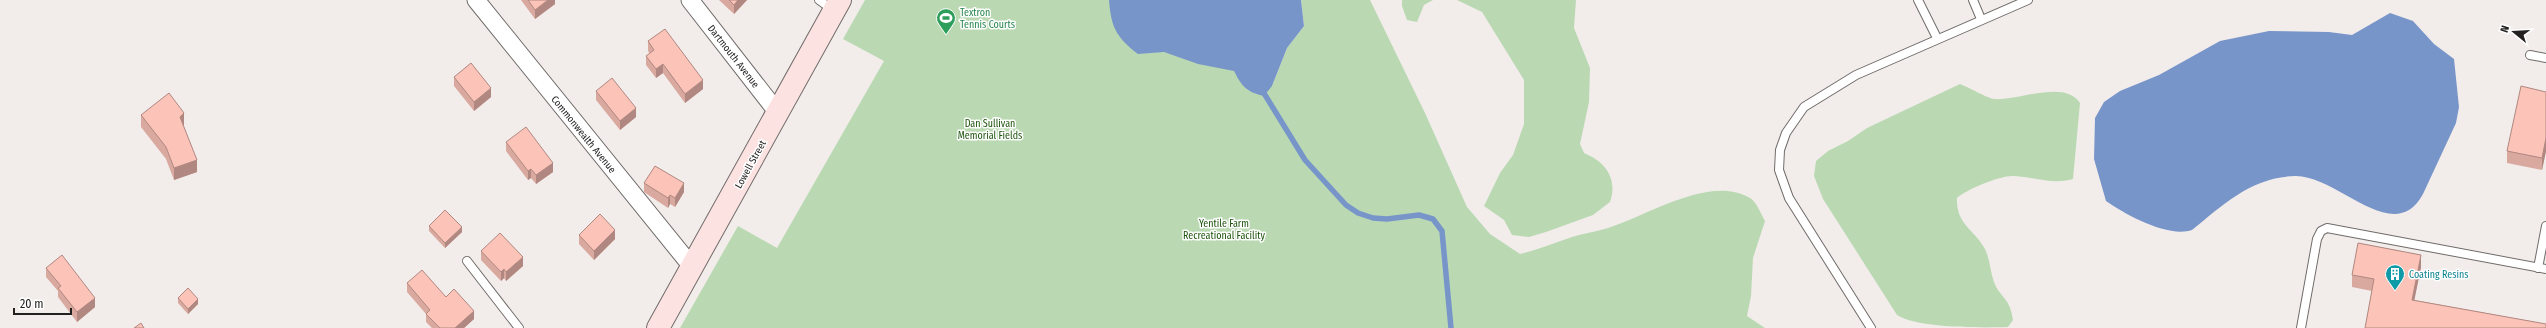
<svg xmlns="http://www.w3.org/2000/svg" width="2546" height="328" font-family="'Fira Sans Condensed',sans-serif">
<rect width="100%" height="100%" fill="#f2edeb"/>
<g fill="#bad9b3">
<path d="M865 0H1226L1272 86 1287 48 1304 26 1301 0H1370L1425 113 1467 207 1490 234 1520 254C1538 250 1554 243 1572 237 1584 233 1596 232 1608 228 1645 217 1710 174 1750 198 1756 201 1761 214 1765 221L1753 258 1751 296 1747 316 1765 328H680L738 226 777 248 884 61 843 39Z"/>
<polygon points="1402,0 1433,0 1424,5 1417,22 1407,20 1402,6"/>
<path d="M1457 0H1576L1574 28 1590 68 1589 102 1580 144 1584 153C1606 162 1618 179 1610 202L1593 215 1546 232 1529 237 1512 235 1504 220 1484 206 1500 173 1513 155 1524 124V80L1482 12Z"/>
<path d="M1960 84C1968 87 1989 99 1994 99 2018 101 2065 79 2080 103L2073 179C2053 185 2034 177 2014 176 2001 175 1967 189 1957 198 1956 225 1974 229 1985 249 1990 259 1990 271 1994 282 2000 298 2010 297 2013 320L2008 327C1981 328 1917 328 1897 315L1823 199 1814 176 1816 161 1828 151 1848 141 1867 128Z"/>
</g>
<g fill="#7895c9">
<path d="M1109 0H1301L1304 26 1287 48 1272 86 1264 96C1247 92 1242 87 1234 71L1198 64 1164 52 1138 54C1116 37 1111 27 1109 0Z"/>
<path d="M2390 13 2413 21 2434 44 2454 59 2459 107 2456 123 2423 194C2394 248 2338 175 2295 176 2252 177 2224 204 2192 230 2168 238 2126 215 2106 201L2094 159 2095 118 2104 102 2120 91 2159 75 2220 41 2269 31 2329 32 2352 35Z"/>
</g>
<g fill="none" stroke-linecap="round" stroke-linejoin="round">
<polyline stroke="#7895c9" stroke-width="5.5" points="1262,90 1305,160 1346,205 1358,213 1373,218 1387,219 1419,215 1433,219 1442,231 1451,328"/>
<defs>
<g id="service">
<polyline points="819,0 833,10"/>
<polyline points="1918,0 1937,38"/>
<polyline points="1973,0 1981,19"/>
<polyline points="2530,55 2546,58"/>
<polyline points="467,261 519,328"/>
<polyline points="2538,268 2546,226"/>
<polyline points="1871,328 1789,198 1779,170 1780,150 1786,133 1804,107 1856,75 2028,0"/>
<polyline points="2301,328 2317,239 2321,231 2327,228 2546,269"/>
</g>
<g id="minor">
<polyline points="476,0 693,268"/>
<polyline points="690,0 778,113"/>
</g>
<polyline id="secondary" points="658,328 840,0"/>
</defs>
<use href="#service" stroke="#706c6a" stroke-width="10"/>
<use href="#minor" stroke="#706c6a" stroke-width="19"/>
<use href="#secondary" stroke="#706c6a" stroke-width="24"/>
<use href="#service" stroke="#fff" stroke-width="8"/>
<use href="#minor" stroke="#fff" stroke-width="17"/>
<use href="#secondary" stroke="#fce2e1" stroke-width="22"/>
</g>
<g fill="#d9a89e">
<polygon points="521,0 555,0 555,4 535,19"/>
<polygon points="719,0 747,0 734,14"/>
<polygon points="648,41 703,89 685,103 663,73 656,78 646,65 646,56 650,54 648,51"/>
<polygon points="454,77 491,97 474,111 454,86"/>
<polygon points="596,91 636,117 620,130 596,100"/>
<polygon points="2546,92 2546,151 2542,170 2507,163 2507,151"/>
<polygon points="141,115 184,125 183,126 197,172 174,180 166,159 141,127"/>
<polygon points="506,142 553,172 536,184 531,178 528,180 506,151"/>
<polygon points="644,183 684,192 675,207 670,204 668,208 644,192"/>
<polygon points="429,226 462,232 445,248 429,231"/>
<polygon points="579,235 615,239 594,260 579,244"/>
<polygon points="2358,243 2421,255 2421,267 2414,300 2546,324 2546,328 2365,328 2372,291 2352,287 2352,275"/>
<polygon points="481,251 523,266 506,281 504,278 501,281 481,260"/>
<polygon points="46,268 95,307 77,322 58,297 58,291 46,277"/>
<polygon points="407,283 446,297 474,319 464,328 432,328 426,322 426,314 407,292"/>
<polygon points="178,298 198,304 188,314 178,303"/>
</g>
<g fill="#b08881">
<polygon points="548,0 555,0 555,4 535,19 535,10"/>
<polygon points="738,0 747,0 734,14 734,5"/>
<polygon points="663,64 663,73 656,78 656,69"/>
<polygon points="703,80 703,89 685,103 685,94"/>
<polygon points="491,88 491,97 474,111 474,102"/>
<polygon points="636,108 636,117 620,130 620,121"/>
<polygon points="184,113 184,125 180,129 180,117"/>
<polygon points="2546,138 2546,151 2542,170 2542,158"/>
<polygon points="197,160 197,172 174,180 174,168"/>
<polygon points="553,163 553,172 536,184 536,175"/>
<polygon points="531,169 531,178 528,180 528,171"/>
<polygon points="684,183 684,192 675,207 675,198"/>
<polygon points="670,195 670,204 668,208 668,198"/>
<polygon points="462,227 462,232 445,248 445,243"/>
<polygon points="615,230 615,239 594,260 594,251"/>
<polygon points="2421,255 2421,267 2412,312 2412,300"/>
<polygon points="523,257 523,266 506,281 506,272"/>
<polygon points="504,269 504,278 501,281 501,272"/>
<polygon points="95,298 95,307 77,322 77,312"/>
<polygon points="198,299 198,304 188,314 188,309"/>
<polygon points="474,311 474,319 464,328 455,328"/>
</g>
<g fill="#fcc3b8" stroke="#b08881">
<polygon points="528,0 548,0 535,10"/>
<polygon points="729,0 738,0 734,5"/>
<polygon points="665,29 703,80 685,94 663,64 656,69 646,56 654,50 648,41"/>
<polygon points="471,63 491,88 474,102 454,77"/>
<polygon points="612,78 636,108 620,121 596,91"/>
<polygon points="2521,86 2546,92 2546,138 2542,158 2507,151"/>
<polygon points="169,93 184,113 180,117 197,160 174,168 166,147 141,115"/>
<polygon points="526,127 553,163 536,175 531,169 528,171 506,142"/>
<polygon points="655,166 684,183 675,198 670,195 668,198 644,183"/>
<polygon points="445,210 462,227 445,243 429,226"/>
<polygon points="600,214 615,230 594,251 579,235"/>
<polygon points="500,233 523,257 506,272 504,269 501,272 481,251"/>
<polygon points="2358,243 2421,255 2412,300 2546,324 2546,328 2365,328 2374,279 2352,275"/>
<polygon points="62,255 95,298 77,312 58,288 61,286 46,268"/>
<polygon points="422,270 446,297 454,289 474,311 455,328 440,328 426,314 430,310 407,283"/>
<polygon points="188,288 198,299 188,309 178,298"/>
<polygon points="141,323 144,328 134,328"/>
</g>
<defs>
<symbol id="stadium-pin" viewBox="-11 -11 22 30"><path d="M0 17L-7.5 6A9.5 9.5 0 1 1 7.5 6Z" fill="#2e9e5b" stroke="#fff"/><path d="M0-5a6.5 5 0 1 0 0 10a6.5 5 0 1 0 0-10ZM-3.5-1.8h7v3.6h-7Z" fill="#fff"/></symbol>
<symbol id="building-pin" viewBox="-11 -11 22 30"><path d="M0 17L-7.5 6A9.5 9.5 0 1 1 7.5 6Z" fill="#0f9aa8" stroke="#fff"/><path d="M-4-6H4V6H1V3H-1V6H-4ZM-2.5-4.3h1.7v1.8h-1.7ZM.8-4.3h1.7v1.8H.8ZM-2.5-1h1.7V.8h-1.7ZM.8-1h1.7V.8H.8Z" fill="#fff"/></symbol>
</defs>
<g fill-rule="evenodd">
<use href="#stadium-pin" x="935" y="7" width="22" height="30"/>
<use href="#building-pin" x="2384" y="263" width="22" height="30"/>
</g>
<g text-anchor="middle" stroke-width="3" stroke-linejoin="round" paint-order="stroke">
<g font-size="10" fill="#27864d" stroke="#fff" text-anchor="start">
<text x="960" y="16">Textron<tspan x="960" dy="12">Tennis Courts</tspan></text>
</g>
<g font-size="10" fill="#232120" stroke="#fff">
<text transform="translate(734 56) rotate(52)" y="4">Dartmouth Avenue</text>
<text transform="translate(584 134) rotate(51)" y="4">Commonwealth Avenue</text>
<text transform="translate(750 164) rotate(-61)" y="4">Lowell Street</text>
</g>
<g font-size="10" fill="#1d530d" stroke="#fff">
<text x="990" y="127">Dan Sullivan<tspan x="990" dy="12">Memorial Fields</tspan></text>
<text x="1224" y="227">Yentile Farm<tspan x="1224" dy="12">Recreational Facility</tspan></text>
</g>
<g font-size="10" fill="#0d838f" stroke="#fff" text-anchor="start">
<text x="2409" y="278">Coating Resins</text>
</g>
</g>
<g transform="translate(2514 32) rotate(288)" stroke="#ffffff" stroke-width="3" paint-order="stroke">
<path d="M0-3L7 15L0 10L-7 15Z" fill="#232120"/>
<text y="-6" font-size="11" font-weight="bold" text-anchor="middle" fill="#232120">N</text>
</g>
<path d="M14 308v6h57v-6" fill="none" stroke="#232120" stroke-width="2"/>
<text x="20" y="308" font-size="12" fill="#232120" stroke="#ffffff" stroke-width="3" paint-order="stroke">20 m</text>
</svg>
